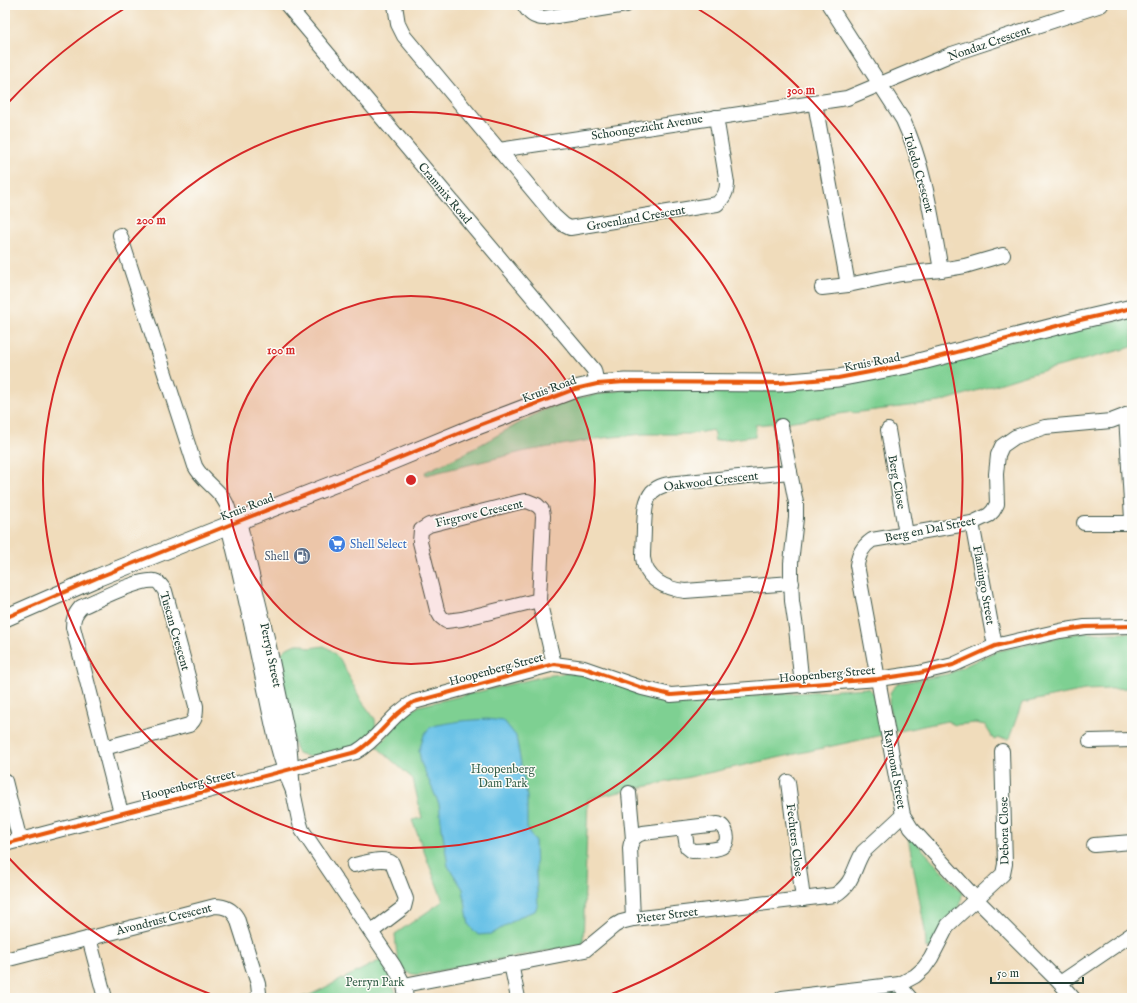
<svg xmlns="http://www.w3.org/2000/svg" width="1137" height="1003" font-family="'IM FELL English',serif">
<rect width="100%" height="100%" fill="#fdfcf7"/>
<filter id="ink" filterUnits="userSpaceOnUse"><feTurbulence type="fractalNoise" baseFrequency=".025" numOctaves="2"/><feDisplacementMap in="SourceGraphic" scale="8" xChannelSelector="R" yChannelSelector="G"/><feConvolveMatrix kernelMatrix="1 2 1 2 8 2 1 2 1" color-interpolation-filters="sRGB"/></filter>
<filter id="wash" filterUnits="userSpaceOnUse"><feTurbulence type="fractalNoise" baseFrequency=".012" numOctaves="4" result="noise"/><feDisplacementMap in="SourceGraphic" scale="16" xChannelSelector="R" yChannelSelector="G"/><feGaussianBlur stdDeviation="0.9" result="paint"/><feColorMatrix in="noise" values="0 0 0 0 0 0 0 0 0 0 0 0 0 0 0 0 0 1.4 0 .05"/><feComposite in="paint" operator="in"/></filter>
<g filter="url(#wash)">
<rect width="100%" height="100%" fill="#f0dcbb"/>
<g fill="#7ed092" stroke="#4e8663">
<polygon points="1132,318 1132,347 1031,374 940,402 852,413 852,412 787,422 755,425 756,436 715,441 713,430 691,434 643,434 602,438 526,451 426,475 425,472 462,455 541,411 568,400 615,391 630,389 767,389"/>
<path d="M1078 633H1132V688L1085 690 1022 703 1009 739 998 738 994 740 985 725 975 723 955 725 947 721 895 732C892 716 881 692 900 683L948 674 994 652Z"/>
<path d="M297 644H302L309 648 324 646 331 650 340 659 361 700 375 719 376 728 359 745 309 757 298 753 295 748 276 662C281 652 286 647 297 644Z"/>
<path d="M568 673 579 674 683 701 867 688 874 693 883 735 588 799 583 944 422 974C395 978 397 952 395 934L443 901 412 820 422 818 413 779 377 747 406 715 419 706 545 676Z"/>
<polygon points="907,832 962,893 961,903 932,947 926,948 925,930"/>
<polygon points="381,960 389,975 398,998 298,998 310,995"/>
<polygon points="894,991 902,998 822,998"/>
</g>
<polygon fill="#6ac2e7" stroke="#44808e" points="487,719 504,721 516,736 527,797 527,829 535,841 536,875 538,904 535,911 521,916 492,934 478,935 469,925 463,889 448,866 442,829 439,804 421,763 419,751 424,735 429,728 437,725 461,721"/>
</g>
<g filter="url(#ink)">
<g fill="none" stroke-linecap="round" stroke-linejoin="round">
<defs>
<g id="minor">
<polyline points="287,5 594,370 597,384"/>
<path d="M395 5 398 24 404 36 554 216 564 225 570 228 717 204C724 197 727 192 727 183L716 117"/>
<path d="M524 5C529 13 534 18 544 18L626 5"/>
<path d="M829 5 903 120C925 167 932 220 941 270"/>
<polyline points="815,103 848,285"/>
<polyline points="499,150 847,98 952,54 1101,5"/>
<path d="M120 235 195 466C203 483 226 492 229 512 230 516 228 521 228 525 240 573 251 622 261 670 270 711 276 752 293 791"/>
<polyline points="822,288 848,285 901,274 941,270 965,266 1003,255"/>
<polyline points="1126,415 1132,519"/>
<polyline points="781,426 796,503 796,518 791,563 791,576 792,601 796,628 802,686"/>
<polyline points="888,430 906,534"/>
<path d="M790 472 677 483C668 484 659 485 652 492 644 502 645 515 644 527 644 537 643 548 643 558 646 580 666 589 685 591L792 583"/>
<polyline points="231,514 239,521 268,642 289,741 293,791 299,820 302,830 394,966 404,985 406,998"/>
<polyline points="972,523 995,646"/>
<polyline points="1084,523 1132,523"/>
<polyline points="539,600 462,619 446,621 441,617 437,610 420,542 421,530 429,525 520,502 527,501 537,505 542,510 543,516 539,600 554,664"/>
<polyline points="1090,741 1132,740"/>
<path d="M104 748 189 725C196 720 196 714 196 706L165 591C162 587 160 582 155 581 139 578 96 601 81 607 75 614 73 618 73 627L121 813"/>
<polyline points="5,781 20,841"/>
<polyline points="788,782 803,899"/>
<polyline points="629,793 633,839"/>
<path d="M5 844 356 752C379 739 391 714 414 702L554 664 584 668 642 688 671 695 878 679 919 673 953 665 995 646 1060 631 1085 627 1132 626"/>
<polyline points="1094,845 1132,842"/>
<path d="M354 865C364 863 383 856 392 863L406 899 404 907 371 932"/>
<path d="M633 919 630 848C631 840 635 835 643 833L717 824C727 825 730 842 723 846 719 850 698 851 692 851L687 847 684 828"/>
<polyline points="89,938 105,998"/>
<path d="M5 960 215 906C225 906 232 909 237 918L258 984 259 993 257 998"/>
<polyline points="511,964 518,998"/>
<polyline points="1060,983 1132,934"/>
<polyline points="900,984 904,991 910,998"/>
<path d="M404 985 585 950 614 926 621 922 633 919 835 895C854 883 853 869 863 852L903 815"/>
<polyline points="782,998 900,984 915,976 924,968 931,958 948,925 1003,874 1005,864 1002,751"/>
<path d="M1073 998 1060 983 976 899 911 828 903 815 857 565C859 554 862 547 872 540L972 523 989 515 993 511 997 504 996 474 998 455 1002 446 1015 437 1045 427 1111 421 1132 413"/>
</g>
<polyline id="tertiary" points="5,618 99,577 239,521 375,468 472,428 575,389 597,384 625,382 778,383 838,378 907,365 1076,321 1132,308"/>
</defs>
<use href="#minor" stroke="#3e5548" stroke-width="16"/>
<use href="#tertiary" stroke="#3e5548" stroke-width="19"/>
<use href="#minor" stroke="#fff" stroke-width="14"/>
<use href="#tertiary" stroke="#fff" stroke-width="17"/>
<defs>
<g id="cycleway">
<polyline points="5,618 99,577 239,521 375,468 472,428 575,389 597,384 625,382 778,383 838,378 907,365 1076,321 1132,308"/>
<path d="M5 844 356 752C379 739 391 714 414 702L554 664 584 668 642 688 671 695 878 679 919 673 953 665 995 646 1060 631 1085 627 1132 626"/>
</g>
</defs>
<use href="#cycleway" stroke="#fdfcf7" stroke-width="6"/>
<use href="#cycleway" stroke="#e8590c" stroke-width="4"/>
</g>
</g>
<circle cx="411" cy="480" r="184" fill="#d62828" fill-opacity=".12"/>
<g fill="none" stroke="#d62828" stroke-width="2">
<circle cx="411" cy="480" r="184"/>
<circle cx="411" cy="480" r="368"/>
<path d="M218 997A552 552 0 0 1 7 856M7 104A552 552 0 0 1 127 7M695 7A552 552 0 0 1 604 997"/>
</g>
<defs>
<symbol id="supermarket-disc" viewBox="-11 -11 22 22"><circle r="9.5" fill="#3f7fe0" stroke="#fdfcf7"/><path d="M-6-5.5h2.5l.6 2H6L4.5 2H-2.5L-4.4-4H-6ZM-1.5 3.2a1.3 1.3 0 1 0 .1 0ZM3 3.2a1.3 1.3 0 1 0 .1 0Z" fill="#fff"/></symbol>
<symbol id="fuel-disc" viewBox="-11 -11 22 22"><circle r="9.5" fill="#5c6f8a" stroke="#fdfcf7"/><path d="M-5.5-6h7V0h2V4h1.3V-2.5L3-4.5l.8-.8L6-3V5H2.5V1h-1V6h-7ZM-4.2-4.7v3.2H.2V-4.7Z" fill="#fff"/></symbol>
</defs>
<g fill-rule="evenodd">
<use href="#supermarket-disc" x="327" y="534" width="20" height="20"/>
<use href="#fuel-disc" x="292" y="546" width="20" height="20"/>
</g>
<g text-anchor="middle" stroke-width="3" stroke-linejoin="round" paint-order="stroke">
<g font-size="12" fill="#1f3d34" stroke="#fdfcf7">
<text transform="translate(989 43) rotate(-19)" y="4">Nondaz Crescent</text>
<text transform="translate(647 127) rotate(-9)" y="4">Schoongezicht Avenue</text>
<text transform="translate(919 173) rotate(74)" y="4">Toledo Crescent</text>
<text transform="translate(445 193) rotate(50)" y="4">Crammix Road</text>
<text transform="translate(636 218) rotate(-10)" y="4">Groenland Crescent</text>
<text transform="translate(872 362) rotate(-11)" y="4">Kruis Road</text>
<text transform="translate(549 389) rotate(-20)" y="4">Kruis Road</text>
<text transform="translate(711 481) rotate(-7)" y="4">Oakwood Crescent</text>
<text transform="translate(897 482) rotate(80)" y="4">Berg Close</text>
<text transform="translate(247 507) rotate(-21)" y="4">Kruis Road</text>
<text transform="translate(479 513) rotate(-13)" y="4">Firgrove Crescent</text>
<text transform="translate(930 529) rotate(-11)" y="4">Berg en Dal Street</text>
<text transform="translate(984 585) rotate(80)" y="4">Flamingo Street</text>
<text transform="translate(175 631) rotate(74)" y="4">Tuscan Crescent</text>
<text transform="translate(271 655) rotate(78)" y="4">Perryn Street</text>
<text transform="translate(496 669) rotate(-15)" y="4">Hoopenberg Street</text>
<text transform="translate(827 674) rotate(-5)" y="4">Hoopenberg Street</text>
<text transform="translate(895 769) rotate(80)" y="4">Raymond Street</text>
<text transform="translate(188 785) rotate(-14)" y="4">Hoopenberg Street</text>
<text transform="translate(1004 831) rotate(-91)" y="4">Debora Close</text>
<text transform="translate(795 840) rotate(83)" y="4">Fechters Close</text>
<text transform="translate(667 915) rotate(-7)" y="4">Pieter Street</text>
<text transform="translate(164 919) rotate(-14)" y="4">Avondrust Crescent</text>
</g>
<g font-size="12" fill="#366cbe" stroke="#fdfcf7" text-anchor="start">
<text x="350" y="548">Shell Select</text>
</g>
<g font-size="12" fill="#4e5e75" stroke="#fdfcf7" text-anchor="end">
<text x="289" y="560">Shell</text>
</g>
<g font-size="12" fill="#37624c" stroke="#fdfcf7">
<text x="503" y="773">Hoopenberg<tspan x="503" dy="14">Dam Park</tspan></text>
<text x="375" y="986">Perryn Park</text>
</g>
</g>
<circle cx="411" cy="480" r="6" fill="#d62828" stroke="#fdfcf7" stroke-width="2"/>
<g font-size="12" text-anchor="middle" font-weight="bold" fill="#d62828" stroke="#fdfcf7" stroke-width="3" stroke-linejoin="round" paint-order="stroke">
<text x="801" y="94">300 m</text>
<text x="151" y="224">200 m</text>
<text x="281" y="354">100 m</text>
</g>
<rect width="1137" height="1003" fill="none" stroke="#fdfcf7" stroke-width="20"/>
<path d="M991 977v6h92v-6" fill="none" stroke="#1f3d34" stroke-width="2"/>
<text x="997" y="977" font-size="12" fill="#1f3d34" stroke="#fdfcf7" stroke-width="3" paint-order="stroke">50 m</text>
</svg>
